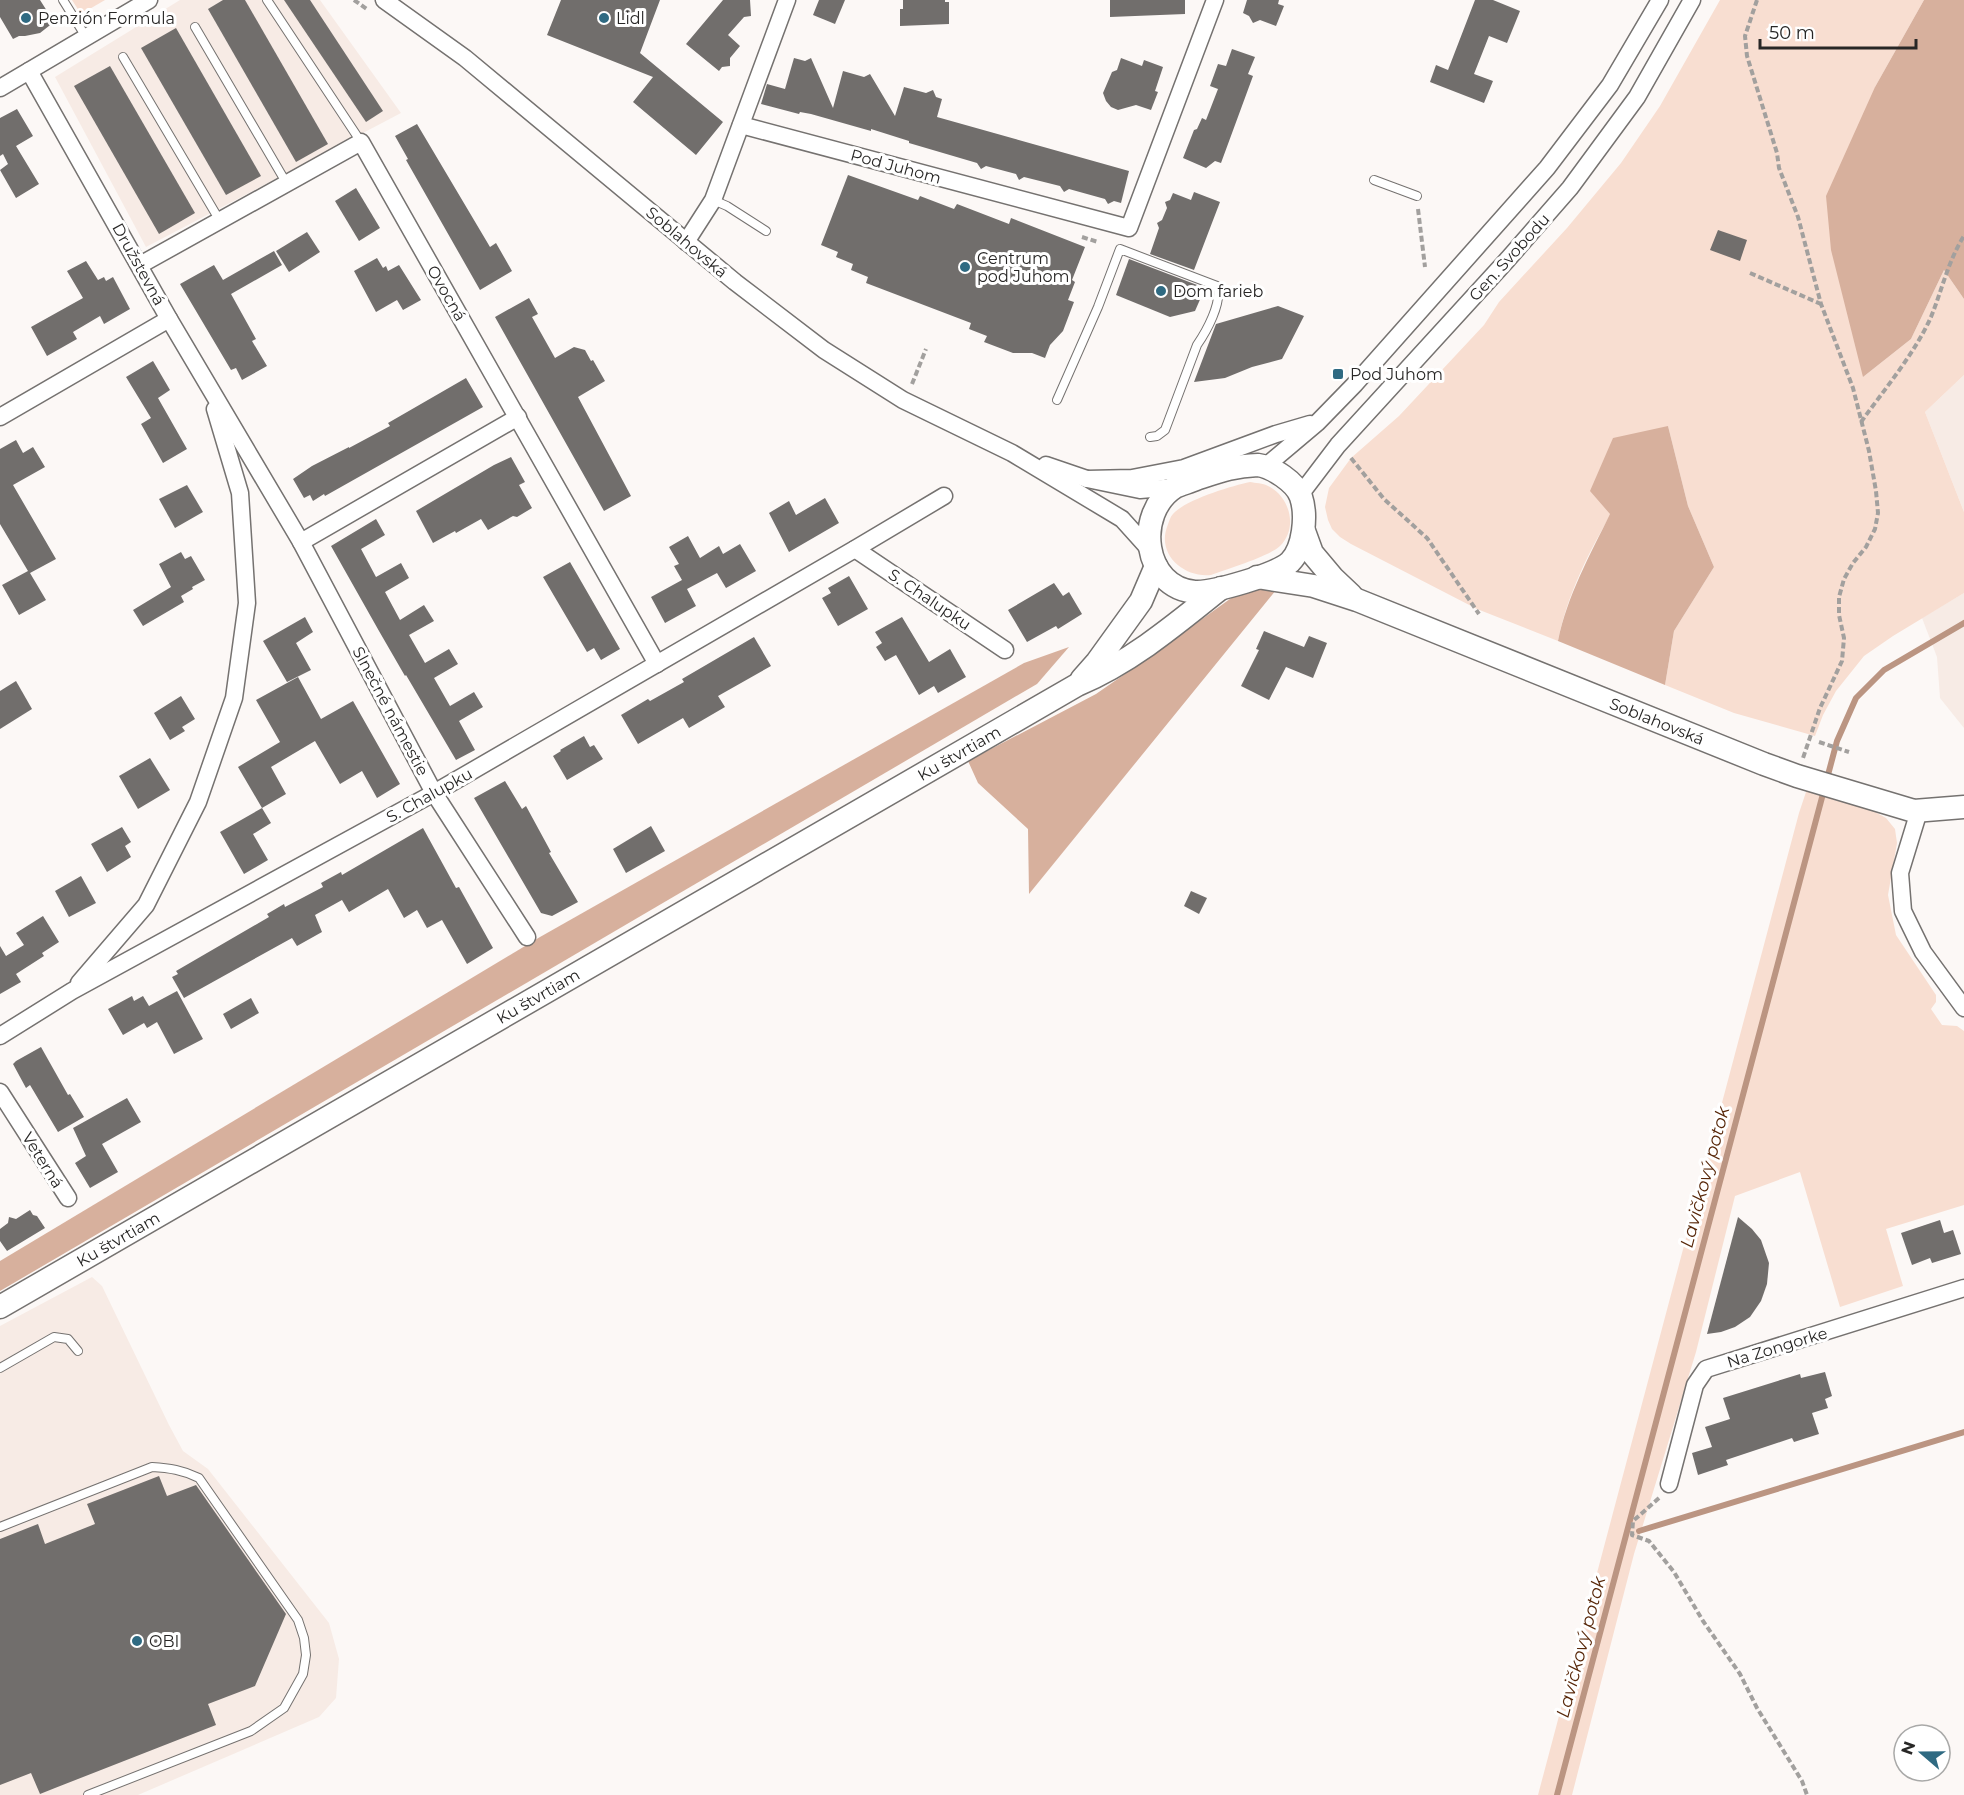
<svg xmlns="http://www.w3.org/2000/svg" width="1964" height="1795" font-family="Montserrat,sans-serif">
<rect width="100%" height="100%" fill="#fcf8f6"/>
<g fill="#f7ebe5">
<polygon points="180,0 320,0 401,113 146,247 55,77"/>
<polygon points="1964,375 1964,512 1925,412"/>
<polygon points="1964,593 1964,728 1940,698 1937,657 1922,618"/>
<polygon points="92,1277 102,1286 169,1425 183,1451 208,1469 329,1623 339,1659 336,1698 319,1717 138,1795 0,1795 0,1326"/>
</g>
<g fill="#f8ded1">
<polygon points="72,0 105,0 81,14"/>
<path d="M1720 0H1924L1875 87 1863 377 1911 339 1944 270 1964 299V375L1925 412 1964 512V593L1893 636 1864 656 1836 691 1823 715 1815 736 1734 713 1665 685 1674 631 1714 567 1688 506 1668 426C1625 490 1573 565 1558 641L1477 609 1351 544 1340 537 1332 529 1328 520 1325 507 1329 488 1351 458 1399 416 1484 325 1499 302 1567 228 1621 163 1660 106Z"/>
<path d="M1250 482C1255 483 1263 483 1268 486 1289 496 1299 527 1280 546 1270 556 1227 569 1211 575 1184 578 1157 555 1167 527 1169 522 1170 517 1173 514 1185 500 1231 486 1250 482Z"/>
<polygon points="1807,789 1834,800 1868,808 1886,818 1895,829 1897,843 1888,895 1896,935 1936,995 1936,1002 1931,1009 1942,1025 1957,1026 1964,1031 1964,1205 1886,1229 1903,1286 1840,1307 1800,1172 1735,1196 1696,1352 1634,1554 1572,1795 1538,1795 1799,813"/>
</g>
<g fill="#d7b09d">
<polygon points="1924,0 1964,0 1964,299 1944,270 1911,339 1863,377 1831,250 1826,196 1875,87"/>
<path d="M1668 426 1688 506 1714 567 1674 631 1665 685 1558 641C1567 596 1590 555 1610 514L1590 491 1613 438Z"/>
<polygon points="1253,588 1276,590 1029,894 1028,829 978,783 968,761 1096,694 1148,658 1241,591"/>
<polygon points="1069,647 1037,684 0,1291 0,1261 540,937 1024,663"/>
</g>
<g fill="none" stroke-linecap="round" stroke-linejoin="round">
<g stroke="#bb9582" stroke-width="6">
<polyline points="1639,1531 1964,1432"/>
<polyline points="1557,1795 1837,741 1856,698 1884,670 1964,623"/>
</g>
</g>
<g fill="#716e6c">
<polygon points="0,0 40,0 54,22 40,33 25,36 19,36 13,39 0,17"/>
<polygon points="223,0 245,0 328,144 296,162 208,9"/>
<polygon points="284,0 310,0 383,111 366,122"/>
<polygon points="561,0 660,0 640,53 723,122 696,155 633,102 653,77 547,35"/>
<polygon points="723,0 750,0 751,16 744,17 728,35 740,46 730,58 730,66 722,67 719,71 686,44"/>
<polygon points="819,0 845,0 835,24 813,15"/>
<polygon points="903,0 945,0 945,2 949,2 949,24 900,26 900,9 903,9"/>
<polygon points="1110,0 1185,0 1185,14 1110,17"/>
<polygon points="1247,0 1279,0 1278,4 1284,6 1276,26 1260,20 1253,23 1249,16 1243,13"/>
<polygon points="1475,0 1493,0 1520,11 1507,43 1489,36 1474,74 1493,81 1484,103 1430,82 1436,65 1448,70"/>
<polygon points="176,28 261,176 226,195 141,48"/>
<polygon points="1232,49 1255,57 1248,74 1253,76 1221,163 1215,161 1206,168 1183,158 1194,130 1197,129 1202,118 1206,120 1218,89 1210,86 1218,64 1226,66"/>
<polygon points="794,58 805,61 811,58 833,108 843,71 864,77 870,74 895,116 904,87 926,93 933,90 936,97 942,99 937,117 1129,171 1121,203 1114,201 1108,204 1105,199 1069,189 1064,192 1060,186 1024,177 1019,180 1016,174 986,166 981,169 977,163 909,143 909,141 871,129 871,131 811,114 800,112 799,114 761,104 767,84 785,89"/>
<polygon points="1121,58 1142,66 1144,60 1163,67 1155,91 1158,92 1151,110 1136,105 1118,110 1111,107 1106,101 1103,93 1112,72 1117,70"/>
<polygon points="110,66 195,213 159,234 74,86"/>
<polygon points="17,109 33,136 16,146 39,184 16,198 0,170 8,164 3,154 0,156 0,118"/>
<polygon points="417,124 490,247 496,243 512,271 480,290 406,160 408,159 395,136"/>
<polygon points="848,175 918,200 920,196 954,209 957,204 1009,224 1011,218 1085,247 1072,280 1075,282 1068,300 1074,302 1063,331 1050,345 1045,358 1032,353 1013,353 984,342 987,336 969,329 971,323 866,283 868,277 851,270 853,264 836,257 838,252 821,245"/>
<polygon points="356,188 380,228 359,241 335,201"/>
<polygon points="1194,192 1220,202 1194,270 1150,254 1159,228 1157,223 1162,220 1167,208 1165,202 1170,200 1173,193 1191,200"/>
<polygon points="1718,230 1747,240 1740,261 1710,250"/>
<polygon points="307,232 320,252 289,272 276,251"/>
<polygon points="274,251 282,265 231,294 256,339 252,341 267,366 242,380 236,368 231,370 180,284 214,265 223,280"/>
<polygon points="377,258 383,268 386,266 388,271 399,265 421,300 403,310 397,300 376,312 354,271"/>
<polygon points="1129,259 1205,288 1195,311 1170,317 1116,295"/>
<polygon points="86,261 98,280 104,277 106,281 113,277 130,309 104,324 100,316 73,332 77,339 47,356 31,327 83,298 67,271"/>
<polygon points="529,298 538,314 532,317 555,358 574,347 585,350 591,361 593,360 605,381 578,397 631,496 604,511 495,317"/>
<polygon points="1278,306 1304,316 1282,359 1252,367 1225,378 1194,382 1216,324"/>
<polygon points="153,361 170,390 158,398 187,449 163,463 141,424 151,418 126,377"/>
<polygon points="466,378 483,407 325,496 324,494 313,501 310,495 304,498 293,479 312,466 349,447 349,448 390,426 388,423"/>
<polygon points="16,440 23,453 33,447 45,467 13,485 56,559 30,573 46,600 19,615 2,585 28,571 0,524 0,449"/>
<polygon points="511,457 525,482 519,485 532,508 517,517 513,516 488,530 481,519 456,533 455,531 433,543 416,511 494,465"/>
<polygon points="187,485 203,512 175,528 159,499"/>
<polygon points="825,498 839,523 789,552 769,513 789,501 796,515"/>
<polygon points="376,519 385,535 361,549 376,577 401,563 409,578 385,592 400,620 424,605 434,621 409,635 425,663 449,649 458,664 434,678 450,706 474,692 483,707 459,721 475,750 456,760 406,675 405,676 379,631 331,546"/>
<polygon points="688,536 700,558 719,546 723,554 740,544 756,571 726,588 717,573 687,589 696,606 665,623 651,597 682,580 674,566 679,564 669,547"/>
<polygon points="181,552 185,559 191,556 205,580 192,587 193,589 181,596 184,602 143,626 133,610 171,587 159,564"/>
<polygon points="570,562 620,649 601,660 594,648 587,652 543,577"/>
<polygon points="849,576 868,609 838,626 822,598 831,593 828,588"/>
<polygon points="1054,583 1063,596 1069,592 1082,614 1058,629 1056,626 1027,642 1008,610"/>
<polygon points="305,617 313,632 296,643 311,670 287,682 263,641"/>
<polygon points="902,617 929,662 950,649 966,677 938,693 934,686 919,695 896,655 885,661 876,647 882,643 875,632"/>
<polygon points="1264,631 1304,647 1309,636 1327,643 1313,678 1286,667 1269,700 1241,686 1259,650 1256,649"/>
<polygon points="754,637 771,666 718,696 725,707 689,728 683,718 638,744 621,715 648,699 650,701 684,682 682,679"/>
<polygon points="298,677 321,719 353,701 400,784 377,798 362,771 340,784 315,741 271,767 286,794 262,808 238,767 280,742 256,700"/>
<polygon points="16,681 32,709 0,729 0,691"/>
<polygon points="181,696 195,719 182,727 185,731 170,740 154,713"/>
<polygon points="584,736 590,747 594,745 603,759 567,780 553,756 561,751 560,750"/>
<polygon points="150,758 170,790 138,809 119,776"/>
<polygon points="505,781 522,809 526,806 551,852 549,853 578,902 552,916 541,913 474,798"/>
<polygon points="262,808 271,823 253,834 268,860 244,874 220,832"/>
<polygon points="651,826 665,851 626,873 613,849"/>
<polygon points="122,827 131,842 125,846 131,857 107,872 91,844"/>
<polygon points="423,828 456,888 459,887 493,948 467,964 442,920 427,928 417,910 404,918 388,889 349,912 342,900 315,915 322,932 297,946 292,938 184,998 172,977 178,974 176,971 269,917 267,914 284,904 285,907 323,887 321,883 341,872 342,875"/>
<polygon points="81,876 96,903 69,917 55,891"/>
<polygon points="1191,891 1207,898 1199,914 1184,906"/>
<polygon points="43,916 59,942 42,953 44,956 16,974 21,982 0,994 0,946 6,956 24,945 16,933"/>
<polygon points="177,991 203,1039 174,1054 157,1022 147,1028 144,1023 123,1035 108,1009 132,996 134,1001 143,996 149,1006"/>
<polygon points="251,998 259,1013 231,1029 223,1014"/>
<polygon points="41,1047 68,1095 70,1094 84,1117 58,1132 30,1085 26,1088 13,1064 16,1061"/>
<polygon points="127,1098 141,1122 102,1144 118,1172 90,1188 75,1163 86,1156 73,1128"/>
<polygon points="30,1210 33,1215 37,1216 45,1228 7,1251 0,1241 0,1229 8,1223 9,1217 16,1219"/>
<polygon points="1738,1217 1752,1229 1761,1240 1769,1263 1767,1284 1761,1301 1750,1317 1735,1327 1721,1332 1707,1334"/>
<polygon points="1940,1220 1944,1233 1953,1230 1961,1254 1932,1263 1930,1258 1912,1265 1901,1233"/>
<polygon points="1825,1372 1832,1396 1825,1399 1828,1408 1812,1413 1819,1434 1794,1442 1792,1438 1726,1460 1728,1465 1698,1475 1692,1453 1712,1447 1705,1427 1730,1419 1723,1398 1800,1374 1801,1378"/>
<polygon points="159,1476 167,1496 196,1485 286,1614 255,1686 208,1704 216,1725 55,1788 40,1794 31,1773 0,1785 0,1539 38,1524 45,1544 95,1524 87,1504"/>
</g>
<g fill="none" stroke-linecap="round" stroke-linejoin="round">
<defs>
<g id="lane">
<polyline points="63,0 86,37"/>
<polyline points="267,0 361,142"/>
<polyline points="195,27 287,184"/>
<polyline points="123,57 220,221"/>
<polyline points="1374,180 1417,196"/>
<polyline points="713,200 727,206 766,231"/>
<path d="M1057 400 1098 307 1120 249 1217 286C1223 302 1206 332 1197 345L1165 430 1157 436 1150 437"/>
<polyline points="0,1368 54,1337 68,1339 78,1351"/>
<path d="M0 1527 152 1467C169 1468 183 1470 199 1478L298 1620 304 1638 306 1655 303 1674 284 1708 251 1731 88 1795"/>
</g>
<g id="street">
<polyline points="384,0 465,58 735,282 824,350 903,400 1012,453 1122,519 1149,549"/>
<polyline points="29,71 169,319 301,542 434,793 527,937"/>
<polyline points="0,88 149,0"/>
<polyline points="741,125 1129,228 1215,0"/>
<polyline points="686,242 713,200 787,0"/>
<polyline points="140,265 361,142 657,664"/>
<polyline points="0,417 169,319"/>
<polyline points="1046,465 1087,479 1140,490 1175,487"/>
<polyline points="1266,466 1317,423 1355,384 1547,168 1610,85 1660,0"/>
<polyline points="1087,479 1132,478 1184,468 1276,434 1310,424"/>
<polyline points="1300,495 1338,445 1508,259 1570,188 1637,97 1692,0"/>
<polyline points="301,542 518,417"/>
<polyline points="855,549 1005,650"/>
<polyline points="1919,811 1900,873 1903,911 1923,952 1964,1008"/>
<polyline points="79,983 146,905 198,802 234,698 247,603 240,493 215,409"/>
<polyline points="0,1036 72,991 434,793 855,549 944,496"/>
<polyline points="0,1092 68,1198"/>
<polyline points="1669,1484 1695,1385 1706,1369 1964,1288"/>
</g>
<g id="secondary">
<path d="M1258 465C1272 467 1296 482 1301 497 1307 515 1304 548 1290 562 1279 574 1212 593 1195 592 1143 588 1134 513 1175 487 1181 484 1190 482 1196 479 1220 471 1233 466 1258 465Z"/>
<polyline points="1304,531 1312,553 1333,578 1351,595"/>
<polyline points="1257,577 1314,586 1357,600 1764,764 1797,776 1914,811 1964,807"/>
<polyline points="1082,679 1097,662 1141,601 1156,566"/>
<path d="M0 1307 1077 685C1131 662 1175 625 1221 588"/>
</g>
</defs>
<use href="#lane" stroke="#757270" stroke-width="10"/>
<use href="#street" stroke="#757270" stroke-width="19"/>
<use href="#secondary" stroke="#757270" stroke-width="25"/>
<g stroke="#a2a09e" stroke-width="4" stroke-dasharray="6 3" stroke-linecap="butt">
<polyline points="354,0 368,10"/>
<polyline points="1757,0 1745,36 1747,56 1777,153 1779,168 1798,217 1821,304 1853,388 1869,451 1876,491 1878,513 1875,529 1866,547 1853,563 1844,579 1839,597 1839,615 1844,638 1842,661 1820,708 1803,758"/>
<polyline points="1418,209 1425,267"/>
<polyline points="1082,237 1098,242"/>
<polyline points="1750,273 1821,304"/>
<polyline points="912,384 926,349"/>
<path d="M1861 422C1884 390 1915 353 1931 317 1942 290 1948 261 1964 236"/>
<polyline points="1351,458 1384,499 1427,538 1479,614"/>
<polyline points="1819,742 1849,752"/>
<polyline points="1659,1498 1633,1521 1632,1535 1649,1541 1674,1572 1703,1621 1740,1674 1757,1708 1802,1781 1807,1795"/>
</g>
<use href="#lane" stroke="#fff" stroke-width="8"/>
<use href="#street" stroke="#fff" stroke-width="16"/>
<use href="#secondary" stroke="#fff" stroke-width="22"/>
</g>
<g fill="#2f6a82" stroke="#fff" stroke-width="2">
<circle cx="26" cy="18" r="6"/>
<circle cx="604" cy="18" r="6"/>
<circle cx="965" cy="267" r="6"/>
<circle cx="1161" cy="291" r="6"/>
<rect x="1332" y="368" width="12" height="12" rx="3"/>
<circle cx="137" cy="1641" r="6"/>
</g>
<g text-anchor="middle" stroke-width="6" stroke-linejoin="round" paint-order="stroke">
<g font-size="16" fill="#282726" stroke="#fff" text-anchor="start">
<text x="38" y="24">Penzión Formula</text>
<text x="616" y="24">Lidl</text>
<text x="977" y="264">Centrum<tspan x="977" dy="18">pod Juhom</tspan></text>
<text x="1173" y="297">Dom farieb</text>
<text x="1350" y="380">Pod Juhom</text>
<text x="149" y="1647">OBI</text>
</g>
<g font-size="16" fill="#282726" stroke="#fff">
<text transform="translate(896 166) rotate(15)" y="6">Pod Juhom</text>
<text transform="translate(687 242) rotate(40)" y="6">Soblahovská</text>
<text transform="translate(1509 257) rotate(-48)" y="6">Gen. Svobodu</text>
<text transform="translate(139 264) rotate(61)" y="6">Družstevná</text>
<text transform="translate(447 293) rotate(60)" y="6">Ovocná</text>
<text transform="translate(930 599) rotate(34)" y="6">S. Chalupku</text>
<text transform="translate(391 711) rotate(62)" y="6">Slnečné námestie</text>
<text transform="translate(1657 721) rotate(22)" y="6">Soblahovská</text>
<text transform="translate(959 753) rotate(-30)" y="6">Ku štvrtiam</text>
<text transform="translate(429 795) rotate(-29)" y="6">S. Chalupku</text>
<text transform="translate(538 996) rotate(-30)" y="6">Ku štvrtiam</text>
<text transform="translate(43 1160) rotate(58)" y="6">Veterná</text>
<text transform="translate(118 1239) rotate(-30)" y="6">Ku štvrtiam</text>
<text transform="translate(1777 1347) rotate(-17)" y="6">Na Zongorke</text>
</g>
<g font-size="18" font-style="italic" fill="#582709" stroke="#fff">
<text transform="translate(1705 1177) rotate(-75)" y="6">Lavičkový potok</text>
<text transform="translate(1581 1647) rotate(-75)" y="6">Lavičkový potok</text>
</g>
</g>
<g transform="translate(1922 1753) rotate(290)"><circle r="28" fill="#ffffff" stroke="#a9a9a8" stroke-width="1.5"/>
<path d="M0-4.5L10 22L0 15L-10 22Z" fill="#2f6a82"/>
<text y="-9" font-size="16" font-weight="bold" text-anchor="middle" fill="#282726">N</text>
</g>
<path d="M1760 39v9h156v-9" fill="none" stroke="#282726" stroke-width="3"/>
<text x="1769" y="39" font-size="18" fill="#282726" stroke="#ffffff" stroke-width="4.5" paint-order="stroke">50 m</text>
</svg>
